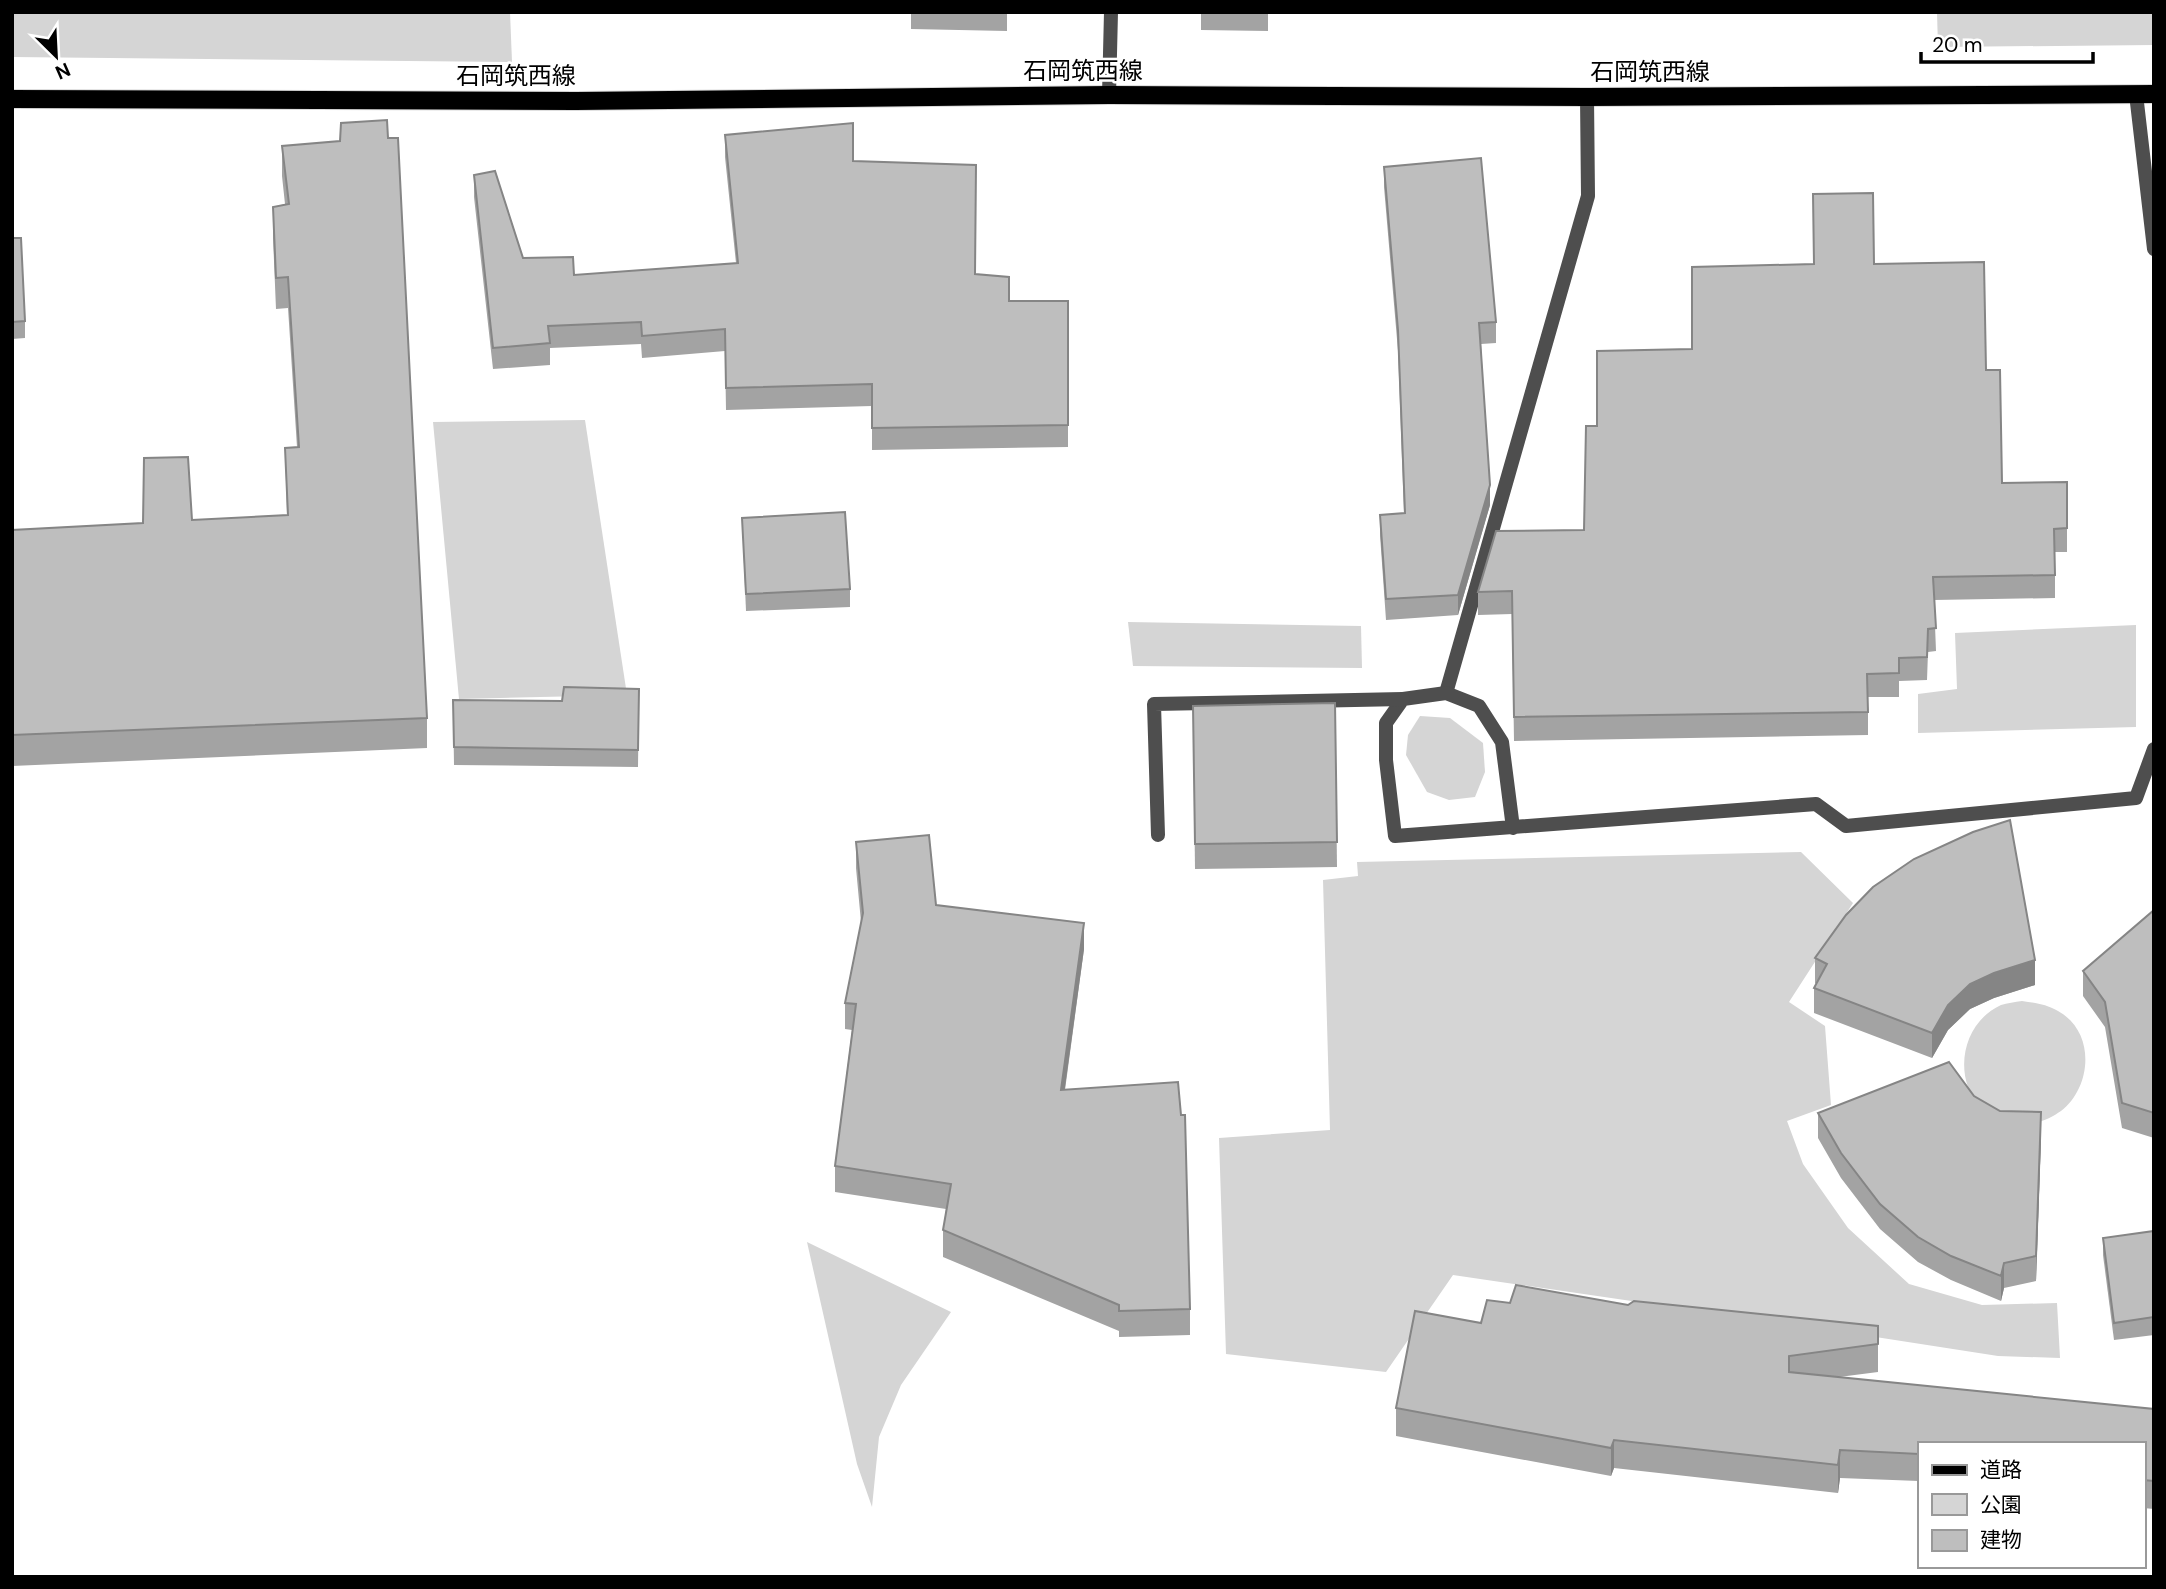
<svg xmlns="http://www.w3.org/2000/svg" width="2166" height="1589" font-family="'DM Sans','Noto Sans JP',sans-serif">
<rect width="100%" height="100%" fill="#fff"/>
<g fill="#d5d5d5">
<polygon points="12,12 510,12 512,62 12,57"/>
<polygon points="1937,12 2154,12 2154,45 1938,47"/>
<polygon points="585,420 627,695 459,699 433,422"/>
<polygon points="1128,622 1361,626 1362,668 1133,666"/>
<polygon points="2136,625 2136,727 1918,733 1918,694 1957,689 1955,633"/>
<polygon points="1420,716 1450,718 1483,743 1485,772 1475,797 1449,800 1427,792 1406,755 1408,735"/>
<polygon points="1801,852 1853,903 1789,1002 1825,1026 1831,1105 1787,1121 1803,1164 1848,1228 1909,1284 1982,1305 2057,1303 2060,1358 1998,1356 1837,1331 1453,1275 1386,1372 1226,1354 1219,1138 1330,1130 1323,880 1358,876 1357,862"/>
<path d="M2022 1001C2035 1003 2046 1004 2058 1011 2096 1032 2092 1087 2061 1111 2055 1115 2044 1122 2036 1122 2027 1122 2014 1116 2005 1113 1989 1108 1975 1105 1968 1087 1957 1056 1970 1019 2001 1005 2007 1003 2015 1002 2022 1001Z"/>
<polygon points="807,1242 951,1312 901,1385 879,1437 872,1507 857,1464"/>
</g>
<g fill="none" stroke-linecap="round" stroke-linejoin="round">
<defs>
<polyline id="primary" points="12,99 576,101 1109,95 1587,97 2154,94"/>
</defs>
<use href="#primary" stroke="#dbdbdb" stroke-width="20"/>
<g stroke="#4e4e4e" stroke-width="14">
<polyline points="1446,693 1588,196 1587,97"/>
<polyline points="1513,828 1502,742 1479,706 1446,693 1403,699 1386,723 1386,760 1395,836 1816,804 1846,826 2136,798 2154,749"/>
<polyline points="1158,835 1154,704 1403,699"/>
</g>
<g stroke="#4e4e4e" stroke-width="14">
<polyline points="2136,94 2154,249"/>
<polyline points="1109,95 1111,12"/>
</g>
<use href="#primary" stroke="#000" stroke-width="18"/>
</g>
<g fill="#a3a3a3">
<polygon points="911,12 1007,12 1007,31 911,29"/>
<polygon points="1201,12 1268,12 1268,31 1201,30"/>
<polygon points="725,135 853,161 975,274 1009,301 1068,301 1068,447 872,450 872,406 726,410 725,351 642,358 641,344 550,348 550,365 493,369 474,197 474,175 523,258 574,275 736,263 725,157"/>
<polygon points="282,146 427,718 427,748 12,766 12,530 287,515 285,448 297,447 288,308 276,309 273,237 273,207 285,204 282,176"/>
<polygon points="1384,167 1496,322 1496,343 1481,344 1490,505 1458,615 1386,620 1380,535 1380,515 1404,513 1398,351 1384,187"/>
<polygon points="12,238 25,321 25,338 12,339"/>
<polygon points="1874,264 1986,370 2002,483 2067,482 2067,552 2055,552 2055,598 1934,600 1936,651 1928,652 1927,680 1899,681 1899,697 1868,697 1868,735 1514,741 1512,614 1478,615 1478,592 1584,530 1597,426"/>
<polygon points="742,518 850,589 850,607 746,611"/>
<polygon points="639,689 638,767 454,765 453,700 562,701"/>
<polygon points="1335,703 1337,867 1195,869 1193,706"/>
<polygon points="856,842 936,905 1084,949 1065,1090 1190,1309 1190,1335 1119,1337 1119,1331 943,1257 943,1230 946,1209 835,1192 835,1166 852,1030 845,1029 845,1003 861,922 856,868"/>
<polygon points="2154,910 2154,1138 2122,1128 2105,1027 2083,996 2083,971"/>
<polygon points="1815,958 2035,985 1994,998 1970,1009 1948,1030 1932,1058 1814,1013 1814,988 1816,984 1815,983"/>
<polygon points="1974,1096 2041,1137 2036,1281 2004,1288 2001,1301 1951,1280 1918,1262 1880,1229 1841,1178 1818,1138 1818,1113"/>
<polygon points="2154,1231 2154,1335 2114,1340 2103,1255 2103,1238"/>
<polygon points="1510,1303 1628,1305 1878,1326 1878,1372 1839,1377 2154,1409 2154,1509 2143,1508 2143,1444 1919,1444 1919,1481 1840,1478 1838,1493 1614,1468 1611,1476 1396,1436 1396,1408 1481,1323"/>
</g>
<g fill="#858585">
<polygon points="1490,485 1490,505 1458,615 1458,595"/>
<polygon points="1084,923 1084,949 1061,1116 1061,1090"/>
<polygon points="2035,960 2035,985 1994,998 1970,1009 1948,1030 1932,1058 1932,1033 1948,1005 1970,984 1994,973"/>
<polygon points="2041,1112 2041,1137 2036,1281 2036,1256"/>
<polygon points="2004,1263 2004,1288 2001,1301 2001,1276"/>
<polygon points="1614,1440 1614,1468 1611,1476 1611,1448"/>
<polygon points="1840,1450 1840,1478 1838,1493 1838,1465"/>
</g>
<g fill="#bebebe" stroke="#858585" stroke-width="2">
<polygon points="387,120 388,138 398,138 427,718 12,735 12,530 143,523 144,458 188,457 192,520 288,515 285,448 299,447 288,277 276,278 273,207 289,204 282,146 340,141 341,123"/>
<polygon points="853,123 853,161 976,165 975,274 1009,277 1009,301 1068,301 1068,425 872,428 872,384 726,388 725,329 642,336 641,322 548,326 550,343 493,348 474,175 495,171 523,258 573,257 574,275 738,263 725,135"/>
<polygon points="1481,158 1496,322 1479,323 1490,485 1458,595 1386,599 1380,515 1405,513 1398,330 1384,167"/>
<polygon points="1873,193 1874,264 1984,262 1986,370 2000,370 2002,483 2067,482 2067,528 2054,529 2055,575 1933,577 1936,628 1928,629 1927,657 1899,658 1899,673 1867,674 1868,712 1514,717 1512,591 1478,592 1496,531 1584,530 1586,426 1597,426 1597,351 1692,349 1692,267 1814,264 1813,194"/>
<polygon points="12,238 21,238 25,321 12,322"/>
<polygon points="845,512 850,589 746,594 742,518"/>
<polygon points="564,687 639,689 638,750 454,747 453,700 562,701"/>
<polygon points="1335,703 1337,842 1195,844 1193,706"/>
<polygon points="2010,820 2035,960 1994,973 1970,984 1948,1005 1932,1033 1814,988 1827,964 1815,958 1846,915 1873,887 1914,859 1973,832"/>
<polygon points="929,835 936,905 1084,923 1061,1090 1178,1082 1181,1115 1185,1115 1190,1309 1119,1311 1119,1305 943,1230 951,1184 835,1166 856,1004 845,1003 863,913 856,842"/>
<polygon points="2154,910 2154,1113 2122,1103 2105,1002 2083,971"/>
<polygon points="1949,1062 1974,1096 2000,1111 2041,1112 2036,1256 2004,1263 2001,1276 1951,1256 1918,1237 1880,1204 1841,1153 1818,1113"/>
<polygon points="2154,1231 2154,1317 2114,1323 2103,1238"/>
<polygon points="1516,1285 1628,1305 1634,1301 1878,1326 1878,1344 1789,1356 1789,1372 2154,1409 2154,1481 2143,1480 2143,1444 1919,1444 1919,1454 1840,1450 1838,1465 1614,1440 1611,1448 1396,1408 1415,1311 1481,1323 1487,1300 1510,1303"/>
</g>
<g text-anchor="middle" stroke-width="5" stroke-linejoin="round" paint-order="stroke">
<g font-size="24" fill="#000" stroke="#fff">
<text x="1083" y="79">石岡筑西線</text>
<text x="1650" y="80">石岡筑西線</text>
<text x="516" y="84">石岡筑西線</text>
</g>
</g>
<rect width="2166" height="1589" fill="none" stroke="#000000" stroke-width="28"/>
<rect x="1918" y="1442" width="228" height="126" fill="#ffffff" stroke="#999999" stroke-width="2"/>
<rect x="1932" y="1465" width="35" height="10" fill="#000000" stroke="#999999" stroke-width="2"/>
<text x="1980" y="1477" font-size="21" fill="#000000">道路</text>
<rect x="1932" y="1494" width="35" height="21" fill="#d5d5d5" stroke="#999999" stroke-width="2"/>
<text x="1980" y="1512" font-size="21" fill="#000000">公園</text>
<rect x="1932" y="1530" width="35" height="21" fill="#bebebe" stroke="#999999" stroke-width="2"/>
<text x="1980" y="1547" font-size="21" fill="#000000">建物</text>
<g transform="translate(56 56) rotate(156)" stroke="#ffffff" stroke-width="5" paint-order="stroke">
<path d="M0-5L12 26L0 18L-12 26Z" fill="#000000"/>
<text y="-10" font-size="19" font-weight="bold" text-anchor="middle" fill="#000000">N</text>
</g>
<path d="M1921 52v10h172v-10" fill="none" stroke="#000000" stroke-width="3.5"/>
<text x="1932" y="52" font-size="21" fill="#000000" stroke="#ffffff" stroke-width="5" paint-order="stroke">20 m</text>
</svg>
